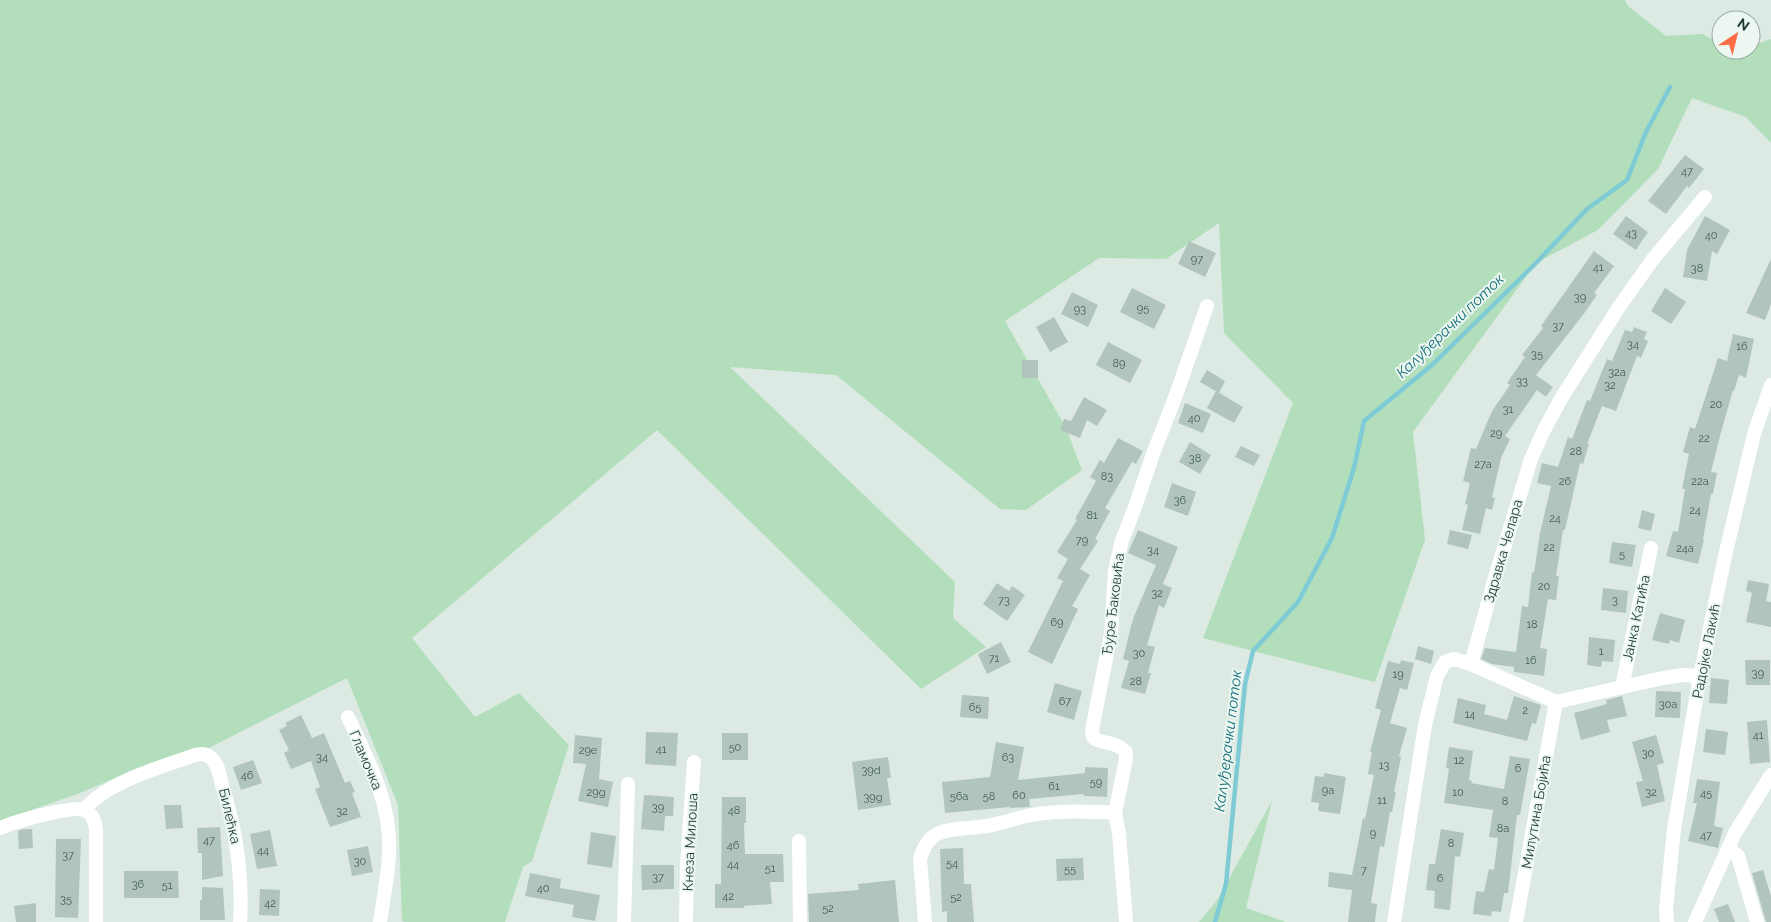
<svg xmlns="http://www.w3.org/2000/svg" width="1771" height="922" font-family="Raleway,sans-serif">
<rect width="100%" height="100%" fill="#dceae3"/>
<g fill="#b2debc">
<polygon points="0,0 1625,0 1628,6 1666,36 1702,34 1721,43 1721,50 1751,50 1751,46 1771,39 1771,143 1746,117 1692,98 1658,169 1598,230 1536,263 1413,432 1425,540 1375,682 1203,638 1293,403 1224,333 1219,223 1166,259 1099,258 1005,321 1066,428 1082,470 1026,510 1000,509 836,375 730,367 955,582 953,618 986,647 921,689 657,430 412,638 475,717 519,693 569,745 532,861 523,867 505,922 407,922 402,921 398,805 347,678 195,755 136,769 80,793 0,821"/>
<polygon points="1272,801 1246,908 1286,922 1199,922 1216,902"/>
</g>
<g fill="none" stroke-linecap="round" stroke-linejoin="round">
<polyline stroke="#7ecbd5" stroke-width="4.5" points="1215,922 1226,884 1245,684 1253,651 1298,602 1332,538 1354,468 1364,421 1432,365 1536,263 1587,209 1627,180 1646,132 1670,87"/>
</g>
<g fill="#b1c5bc">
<polygon points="1685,155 1704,169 1689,188 1687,186 1666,214 1648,201"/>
<polygon points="1626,216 1648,232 1636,250 1613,234"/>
<polygon points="1705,216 1730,230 1717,254 1712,251 1707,281 1683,277 1687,250"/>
<polygon points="1189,241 1216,253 1205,277 1178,264"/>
<polygon points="1594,251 1614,266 1594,293 1597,295 1583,315 1536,375 1553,387 1546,397 1537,390 1505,436 1510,439 1501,458 1492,497 1495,498 1492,510 1486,508 1480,534 1462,530 1468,505 1465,504 1470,483 1463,481 1471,448 1476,449 1492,411 1510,385 1507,383 1525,357 1522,355 1543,328 1541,326"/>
<polygon points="1771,259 1771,304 1765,320 1746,313"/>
<polygon points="1132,288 1166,305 1154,329 1120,312"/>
<polygon points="1665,288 1686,302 1671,324 1651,311"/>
<polygon points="1072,292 1098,305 1088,327 1061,314"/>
<polygon points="1054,317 1068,342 1050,352 1036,327"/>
<polygon points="1634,327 1647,332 1644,339 1648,341 1641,358 1637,356 1616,411 1602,406 1587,444 1589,444 1583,464 1580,463 1565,530 1563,530 1556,576 1559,576 1556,600 1548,599 1540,648 1547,649 1544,676 1514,672 1514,667 1492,664 1481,659 1485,648 1516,652 1522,606 1528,607 1532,572 1534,573 1540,533 1551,486 1537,483 1542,463 1558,467 1568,437 1572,439 1587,400 1590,401 1607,359 1612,361 1625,330 1632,332"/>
<polygon points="1733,334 1754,339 1746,378 1739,375 1734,391 1733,390 1720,436 1711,472 1717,473 1713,494 1711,494 1703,539 1704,540 1698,564 1666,556 1673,531 1678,532 1685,489 1682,489 1689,454 1683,452 1690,427 1695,429 1718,358 1727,361"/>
<polygon points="1108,342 1142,360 1130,383 1096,365"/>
<rect x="1022" y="360" width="16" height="18"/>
<polygon points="1207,370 1225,381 1219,393 1200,382"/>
<polygon points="1216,391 1243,407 1234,423 1207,408"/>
<polygon points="1084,397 1107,410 1097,426 1087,420 1080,438 1060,430 1064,419 1071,421"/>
<polygon points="1185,403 1211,414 1203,433 1178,423"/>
<polygon points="1118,438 1143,451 1136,464 1132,462 1105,508 1110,511 1095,539 1098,541 1080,569 1090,575 1072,606 1078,609 1052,664 1028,652 1063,581 1057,578 1068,559 1057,552 1077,520 1075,519 1096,481 1090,477 1100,460 1104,463"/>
<polygon points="1190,442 1211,455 1200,474 1179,462"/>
<polygon points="1241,446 1260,455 1254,466 1235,457"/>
<polygon points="1172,483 1196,492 1188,516 1164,507"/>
<polygon points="1642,510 1655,514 1651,531 1638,528"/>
<polygon points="1138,530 1178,547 1163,584 1172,588 1164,608 1159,605 1147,645 1155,647 1148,673 1151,673 1145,694 1121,688 1129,661 1123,659 1131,626 1135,614 1156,565 1128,553"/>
<polygon points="1450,530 1472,535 1468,549 1447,544"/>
<polygon points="1612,542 1636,545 1632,567 1609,563"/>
<polygon points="1748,580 1769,584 1766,601 1771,602 1771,627 1746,622 1752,593 1746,591"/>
<polygon points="997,583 1009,591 1012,586 1025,595 1007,621 983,604"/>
<polygon points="1603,588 1628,591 1626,613 1601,610"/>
<polygon points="1660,613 1685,620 1679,643 1670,640 1669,644 1652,640"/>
<polygon points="1589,637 1615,640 1613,662 1602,661 1601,667 1587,665"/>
<polygon points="1001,642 1011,662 987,674 978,654"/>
<polygon points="1418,646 1434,651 1431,664 1415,659"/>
<polygon points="1401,660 1414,663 1407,690 1400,688 1390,723 1407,728 1399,756 1401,757 1394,792 1396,792 1392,812 1390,812 1384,847 1380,846 1371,903 1377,904 1375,922 1348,922 1352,890 1328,887 1329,872 1352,875 1363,818 1365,819 1374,775 1368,774 1372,752 1370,752 1381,710 1375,708 1388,661 1400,664"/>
<polygon points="1745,660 1770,660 1770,685 1746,685"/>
<polygon points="1711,678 1729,680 1727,704 1709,703"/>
<polygon points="1055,683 1082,691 1074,720 1047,712"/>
<polygon points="1656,691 1681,692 1680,718 1655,717"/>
<polygon points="962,695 989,697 988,719 960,717"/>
<polygon points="1514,696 1541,705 1536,724 1532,723 1527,741 1453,723 1458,698 1486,705 1484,714 1507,720"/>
<polygon points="1622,696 1627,716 1607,720 1610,732 1581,740 1574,713 1607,704 1606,700"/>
<polygon points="301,715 312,738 324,733 345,783 350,781 355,792 352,793 361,817 330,827 315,789 320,787 311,761 291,769 284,753 289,750 279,730 287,726 285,723"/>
<polygon points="1767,720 1770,762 1750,764 1747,722"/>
<polygon points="1706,729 1728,732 1725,755 1703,752"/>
<polygon points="646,732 678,733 676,766 645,764"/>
<rect x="722" y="733" width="26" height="27"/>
<polygon points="575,735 602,738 599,779 613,782 608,807 578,801 586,764 573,763"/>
<polygon points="1656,735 1664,763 1657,765 1665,801 1642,807 1636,782 1643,781 1632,742"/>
<polygon points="996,742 1024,747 1018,780 1085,773 1085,767 1108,768 1107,797 1084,796 1084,794 1029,799 1030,806 1029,807 1010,808 1010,807 945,813 942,782 990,777"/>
<polygon points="1449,747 1473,751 1469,780 1472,781 1471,783 1504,789 1510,756 1530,759 1520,815 1517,815 1508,893 1504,893 1501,912 1492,911 1491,916 1473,914 1476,891 1484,892 1489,869 1494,870 1498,838 1489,837 1493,810 1444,803 1449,769 1446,768"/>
<polygon points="888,757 891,778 887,778 891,805 858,810 852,762"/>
<polygon points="253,760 262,783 241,790 233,767"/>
<polygon points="1324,773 1346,777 1340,814 1318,811 1319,803 1311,802 1315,776 1324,777"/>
<polygon points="1697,779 1720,782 1714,826 1723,828 1718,848 1688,841 1697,803 1693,803"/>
<polygon points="644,795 674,797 673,816 665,816 664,831 641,829"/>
<polygon points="722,797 746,797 746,823 744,823 745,854 783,854 784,882 770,882 772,904 744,906 744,908 715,908 715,884 721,884"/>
<polygon points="164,805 181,805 183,828 166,829"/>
<polygon points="220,827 223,876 202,880 202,853 198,853 197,828"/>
<polygon points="23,829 32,829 33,848 19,849 18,831"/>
<polygon points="1441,829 1464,833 1460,857 1455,856 1450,910 1434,908 1435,891 1426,890 1429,864 1435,864"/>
<polygon points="270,830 277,866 257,869 250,834"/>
<polygon points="591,832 616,836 612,868 587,864"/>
<polygon points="56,839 81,839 78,918 55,917"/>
<polygon points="368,846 373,872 352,876 347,850"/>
<polygon points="963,848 964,884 971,884 974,922 947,922 947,911 942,912 940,849"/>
<polygon points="1083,858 1084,880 1057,881 1056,859"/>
<polygon points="641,865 674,865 674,889 642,890"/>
<polygon points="1763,870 1771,896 1771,922 1766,922 1752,873"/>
<polygon points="124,871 178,871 179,898 124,898"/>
<polygon points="530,873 561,879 560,888 600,895 595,921 572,917 574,905 525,896"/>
<polygon points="895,880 899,922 809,922 808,894 859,890 858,884"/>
<polygon points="202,887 223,888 225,920 200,920 200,900 202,900"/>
<polygon points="260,889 280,890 279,916 259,915"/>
<polygon points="36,903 36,922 16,922 14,906"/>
<polygon points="1728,904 1735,922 1719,922 1714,909"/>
</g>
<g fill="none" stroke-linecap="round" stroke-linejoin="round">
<g stroke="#fff" stroke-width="14">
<polyline points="1471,664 1495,578 1531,459 1543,432 1562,397 1619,307 1653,259 1705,197"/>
<polyline points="1622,687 1651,548"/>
<path d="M348 717C368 760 392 804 389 854 388 877 383 900 380 922"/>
<path d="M84 810C106 782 162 767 195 755 201 754 205 753 210 757 218 763 220 776 222 785 236 830 243 875 240 922"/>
<path d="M0 828C14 822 72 805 85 810 93 814 95 822 96 829V922"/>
<polyline points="799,841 800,922"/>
<polyline points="1729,849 1738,856 1757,922"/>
<polyline points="624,922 628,784"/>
<polyline points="686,922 687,865 694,762"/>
<path d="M925 922 920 859C923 849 927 839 937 834 951 827 970 829 986 826 1001 824 1016 818 1031 815 1058 810 1088 811 1115 813"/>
<path d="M1126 922 1119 833 1115 813 1126 759V752C1115 741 1107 745 1095 739L1093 737 1092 730 1111 633 1115 570 1122 540 1134 510 1153 454 1176 395 1207 306"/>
<polyline points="1394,922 1425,725 1437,676 1445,662 1454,659 1471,664 1556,702 1663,678 1684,675 1700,676"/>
<polyline points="1516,922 1556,702"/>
<polyline points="1667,922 1666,909 1674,829 1700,676 1725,556 1754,434 1771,385"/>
<polyline points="1695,922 1735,833 1771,775"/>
</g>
</g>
<g text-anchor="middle" stroke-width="4" stroke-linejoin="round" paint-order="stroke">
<g font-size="11" fill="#425d54">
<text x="1687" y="175">47</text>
<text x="1631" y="237">43</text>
<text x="1711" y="239">40</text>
<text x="1197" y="263">97</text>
<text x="1598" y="271">41</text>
<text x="1697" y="272">38</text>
<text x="1580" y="301">39</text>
<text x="1143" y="312">95</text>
<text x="1080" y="313">93</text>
<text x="1558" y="330">37</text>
<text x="1633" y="348">34</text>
<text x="1742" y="350">16</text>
<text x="1537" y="358">35</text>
<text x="1119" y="367">89</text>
<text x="1617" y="376">32a</text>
<text x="1522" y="385">33</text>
<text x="1610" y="389">32</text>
<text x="1716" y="408">20</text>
<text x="1508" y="413">31</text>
<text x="1194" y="422">40</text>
<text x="1496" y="437">29</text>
<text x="1704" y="442">22</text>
<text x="1576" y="455">28</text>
<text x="1195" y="462">38</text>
<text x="1483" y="468">27a</text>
<text x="1107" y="480">83</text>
<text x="1565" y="485">26</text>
<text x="1700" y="485">22a</text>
<text x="1180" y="504">36</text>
<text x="1695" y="514">24</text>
<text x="1092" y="519">81</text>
<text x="1555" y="522">24</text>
<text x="1082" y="544">79</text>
<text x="1549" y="551">22</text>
<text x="1685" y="552">24a</text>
<text x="1153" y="554">34</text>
<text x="1622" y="558">5</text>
<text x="1544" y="590">20</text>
<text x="1157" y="597">32</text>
<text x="1004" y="604">73</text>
<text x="1615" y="604">3</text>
<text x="1057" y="626">69</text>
<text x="1532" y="628">18</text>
<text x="1601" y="655">1</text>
<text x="1139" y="657">30</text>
<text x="994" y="662">71</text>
<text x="1531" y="664">16</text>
<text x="1758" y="677">39</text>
<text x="1398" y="678">19</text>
<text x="1136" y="685">28</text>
<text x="1065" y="705">67</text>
<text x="1668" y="708">30a</text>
<text x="975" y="711">65</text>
<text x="1525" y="714">2</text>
<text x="1470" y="718">14</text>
<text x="1758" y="739">41</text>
<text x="735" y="751">50</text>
<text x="661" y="753">41</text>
<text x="588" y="754">29e</text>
<text x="1648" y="757">30</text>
<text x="322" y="761">34</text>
<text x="1008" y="761">63</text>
<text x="1459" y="764">12</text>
<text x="1384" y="769">13</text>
<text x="1518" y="772">6</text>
<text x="871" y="774">39d</text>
<text x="247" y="779">46</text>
<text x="1096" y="786">59</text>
<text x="1054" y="790">61</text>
<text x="1328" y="794">9a</text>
<text x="596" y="796">29g</text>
<text x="1458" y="796">10</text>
<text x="1651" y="796">32</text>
<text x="1706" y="797">45</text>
<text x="1019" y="799">60</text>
<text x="959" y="800">56a</text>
<text x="989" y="800">58</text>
<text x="873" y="801">39g</text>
<text x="1382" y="804">11</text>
<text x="1505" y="805">8</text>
<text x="658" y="811">39</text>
<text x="734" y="814">48</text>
<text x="342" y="815">32</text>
<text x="1503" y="832">8a</text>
<text x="1373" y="837">9</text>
<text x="1706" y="839">47</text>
<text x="209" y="844">47</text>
<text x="1451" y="847">8</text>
<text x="733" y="849">46</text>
<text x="263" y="854">44</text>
<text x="68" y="859">37</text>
<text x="360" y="865">30</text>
<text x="952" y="867">54</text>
<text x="733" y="868">44</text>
<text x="770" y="872">51</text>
<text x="1070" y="873">55</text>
<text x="1364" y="874">7</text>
<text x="658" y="881">37</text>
<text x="1440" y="882">6</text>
<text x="138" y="888">36</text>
<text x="167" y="889">51</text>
<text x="543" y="892">40</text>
<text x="728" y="900">42</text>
<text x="956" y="901">52</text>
<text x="66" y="903">35</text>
<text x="270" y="907">42</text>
<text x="828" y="912">52</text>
</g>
<g font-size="14" fill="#1d3a31" stroke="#ecf7f1">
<text transform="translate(1503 551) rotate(-74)" y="5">Здравка Челара</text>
<text transform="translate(1113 604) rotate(-83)" y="5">Ђуре Ђаковића</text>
<text transform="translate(1636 618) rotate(-78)" y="5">Јанка Катића</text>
<text transform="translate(1706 651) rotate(-79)" y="5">Радојке Лакић</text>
<text transform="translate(366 760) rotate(67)" y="5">Гламочка</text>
<text transform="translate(1536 812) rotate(-80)" y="5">Милутина Бојића</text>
<text transform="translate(230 816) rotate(77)" y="5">Билећка</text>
<text transform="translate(690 842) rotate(-87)" y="5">Кнеза Милоша</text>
</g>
<g font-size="15" font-style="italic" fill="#136d7a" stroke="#ecf7f1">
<text transform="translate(1450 326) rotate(-44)" y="5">Калуђерачки поток</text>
<text transform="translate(1228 741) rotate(-83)" y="5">Калуђерачки поток</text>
</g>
</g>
<g transform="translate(1736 35) rotate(35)"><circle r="24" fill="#ecf7f1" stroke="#99aba4"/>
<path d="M0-4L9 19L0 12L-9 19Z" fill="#fe6c46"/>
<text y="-8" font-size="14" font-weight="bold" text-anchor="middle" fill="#1d3a31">N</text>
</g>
</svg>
